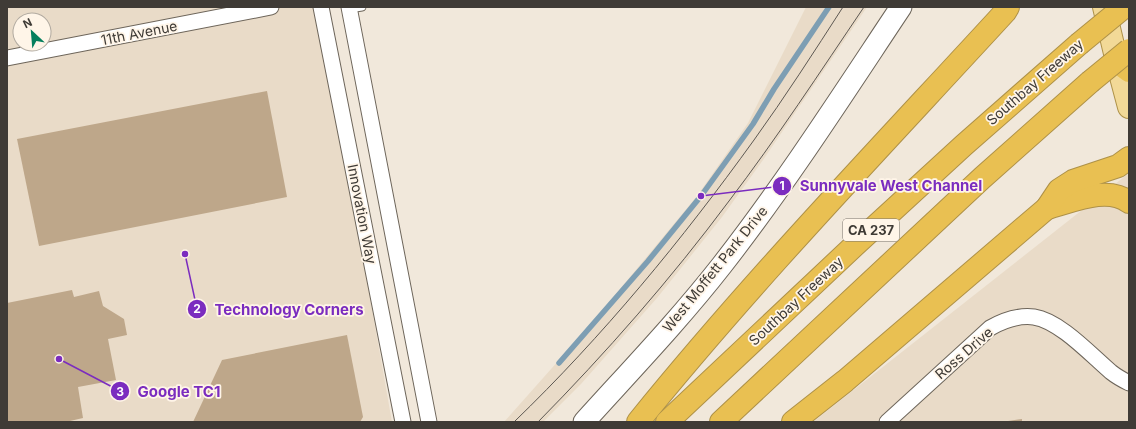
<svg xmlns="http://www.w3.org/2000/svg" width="1136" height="429" font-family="Inter,sans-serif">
<rect width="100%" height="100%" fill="#f1e8db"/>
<g fill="#e9dbc8" fill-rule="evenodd">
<path d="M7 7H313L326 49 392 422H7ZM20 20H44V44H20Z"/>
<polygon points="806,7 867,7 763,160 722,217 657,298 581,384 543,422 504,422 591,324 697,196 748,123"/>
<polygon points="1129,173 1129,422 813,422"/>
</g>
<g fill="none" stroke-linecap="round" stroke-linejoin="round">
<polyline stroke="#7d9eb3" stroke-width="5.5" points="559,363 648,261 701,196 753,124 774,89 829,7"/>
</g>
<g fill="#bea78a">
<polygon points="267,91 287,197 39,246 17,139"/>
<polygon points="72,290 74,297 99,291 103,306 124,319 127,335 108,339 116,380 78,387 83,418 70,421 70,422 7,422 7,303"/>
<polygon points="347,335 363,417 360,422 193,422 222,360"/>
<polygon points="1022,419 1022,422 1008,422 1008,421"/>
</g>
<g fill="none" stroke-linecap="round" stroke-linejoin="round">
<defs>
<polyline id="lane" points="349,9 362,7"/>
<g id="street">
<polyline points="321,7 403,422"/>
<polyline points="349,7 429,422"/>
<polyline points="7,58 271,7"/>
<path d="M887 422 990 328C1004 320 1018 315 1034 317 1060 321 1091 355 1111 372 1116 376 1123 380 1129 383"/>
</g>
<path id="secondary" d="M584 422C631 370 679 320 722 265 786 183 843 94 901 7"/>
<polyline id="primary" points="1104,7 1117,62 1129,107"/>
<g id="highway">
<polyline points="1117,62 1129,71"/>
<path d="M1047 208C1071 202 1107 185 1129 202"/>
<path d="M638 422C753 280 881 147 1005 12L1008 7"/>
<polyline points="667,422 855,245 964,145 1079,44"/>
<polyline points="721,422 982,178 1090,82"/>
<polyline points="793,422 845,381 1047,208 1059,190 1073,181 1118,166 1129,158"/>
</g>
</defs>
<use href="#lane" stroke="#6d655a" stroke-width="9"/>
<use href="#street" stroke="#6d655a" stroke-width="17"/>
<use href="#secondary" stroke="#6d655a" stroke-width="23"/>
<use href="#primary" stroke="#ae9148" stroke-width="24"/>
<use href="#highway" stroke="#ae9148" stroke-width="24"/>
<use href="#lane" stroke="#fff" stroke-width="7"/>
<use href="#street" stroke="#fff" stroke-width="15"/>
<use href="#secondary" stroke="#fff" stroke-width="21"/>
<use href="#primary" stroke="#f2d997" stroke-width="22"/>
<use href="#highway" stroke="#e9c052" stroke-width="22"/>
<g stroke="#5d5852" stroke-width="1">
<path d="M514 422C603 336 682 240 754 140 785 97 814 52 843 7"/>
<path d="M538 422C606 353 671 279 729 201 777 138 820 72 864 7"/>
</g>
<defs>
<g id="highway-bridge">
<polyline points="1079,44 1124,7"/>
<polyline points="1090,82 1129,50"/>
</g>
</defs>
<use href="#highway-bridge" stroke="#ae9148" stroke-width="24" stroke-linecap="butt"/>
<use href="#highway-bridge" stroke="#e9c052" stroke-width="22"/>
</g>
<g text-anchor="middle" stroke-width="3.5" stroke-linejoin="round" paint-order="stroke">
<rect fill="#fff5e8" stroke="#79736b" stroke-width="1" x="843" y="219" width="56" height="22" rx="3"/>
<g font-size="13" font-weight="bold" fill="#3f3b36">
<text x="871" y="235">CA 237</text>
</g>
<g font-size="14" fill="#3f3b36" stroke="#fff5e8">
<text transform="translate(139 33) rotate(-11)" y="5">11th Avenue</text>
<text transform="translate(1035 82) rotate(-41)" y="5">Southbay Freeway</text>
<text transform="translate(362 214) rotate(79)" y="5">Innovation Way</text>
<text transform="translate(715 269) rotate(-51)" y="5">West Moffett Park Drive</text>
<text transform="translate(796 301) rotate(-43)" y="5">Southbay Freeway</text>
<text transform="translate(964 353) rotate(-41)" y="5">Ross Drive</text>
</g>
</g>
<path fill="none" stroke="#7b2cbf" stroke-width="1.5" d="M701 196L782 186M185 254L197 309M59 359L120 391"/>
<g fill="#7b2cbf" stroke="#fff5e8" stroke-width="1.5">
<circle cx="701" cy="196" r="4"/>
<circle cx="185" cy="254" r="4"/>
<circle cx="59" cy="359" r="4"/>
<circle cx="782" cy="186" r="10"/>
<circle cx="197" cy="309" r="10"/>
<circle cx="120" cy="391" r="10"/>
</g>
<g font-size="12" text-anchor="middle" font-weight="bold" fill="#fff">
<text x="782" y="190">1</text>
<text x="197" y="313">2</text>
<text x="120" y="396">3</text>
</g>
<g font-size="15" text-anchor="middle" font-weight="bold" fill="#7b2cbf" stroke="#fff5e8" stroke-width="3.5" stroke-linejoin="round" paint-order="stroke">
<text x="891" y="191">Sunnyvale West Channel</text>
<text x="289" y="315">Technology Corners</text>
<text x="179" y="397">Google TC1</text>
</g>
<rect width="1136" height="429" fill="none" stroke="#3f3b36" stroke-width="16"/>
<g transform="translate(32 32) rotate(334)"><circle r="19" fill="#fff5e8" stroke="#b2aba1"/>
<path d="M0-3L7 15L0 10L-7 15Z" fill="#057f5d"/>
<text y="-6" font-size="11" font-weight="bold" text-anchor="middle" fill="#3f3b36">N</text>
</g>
</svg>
